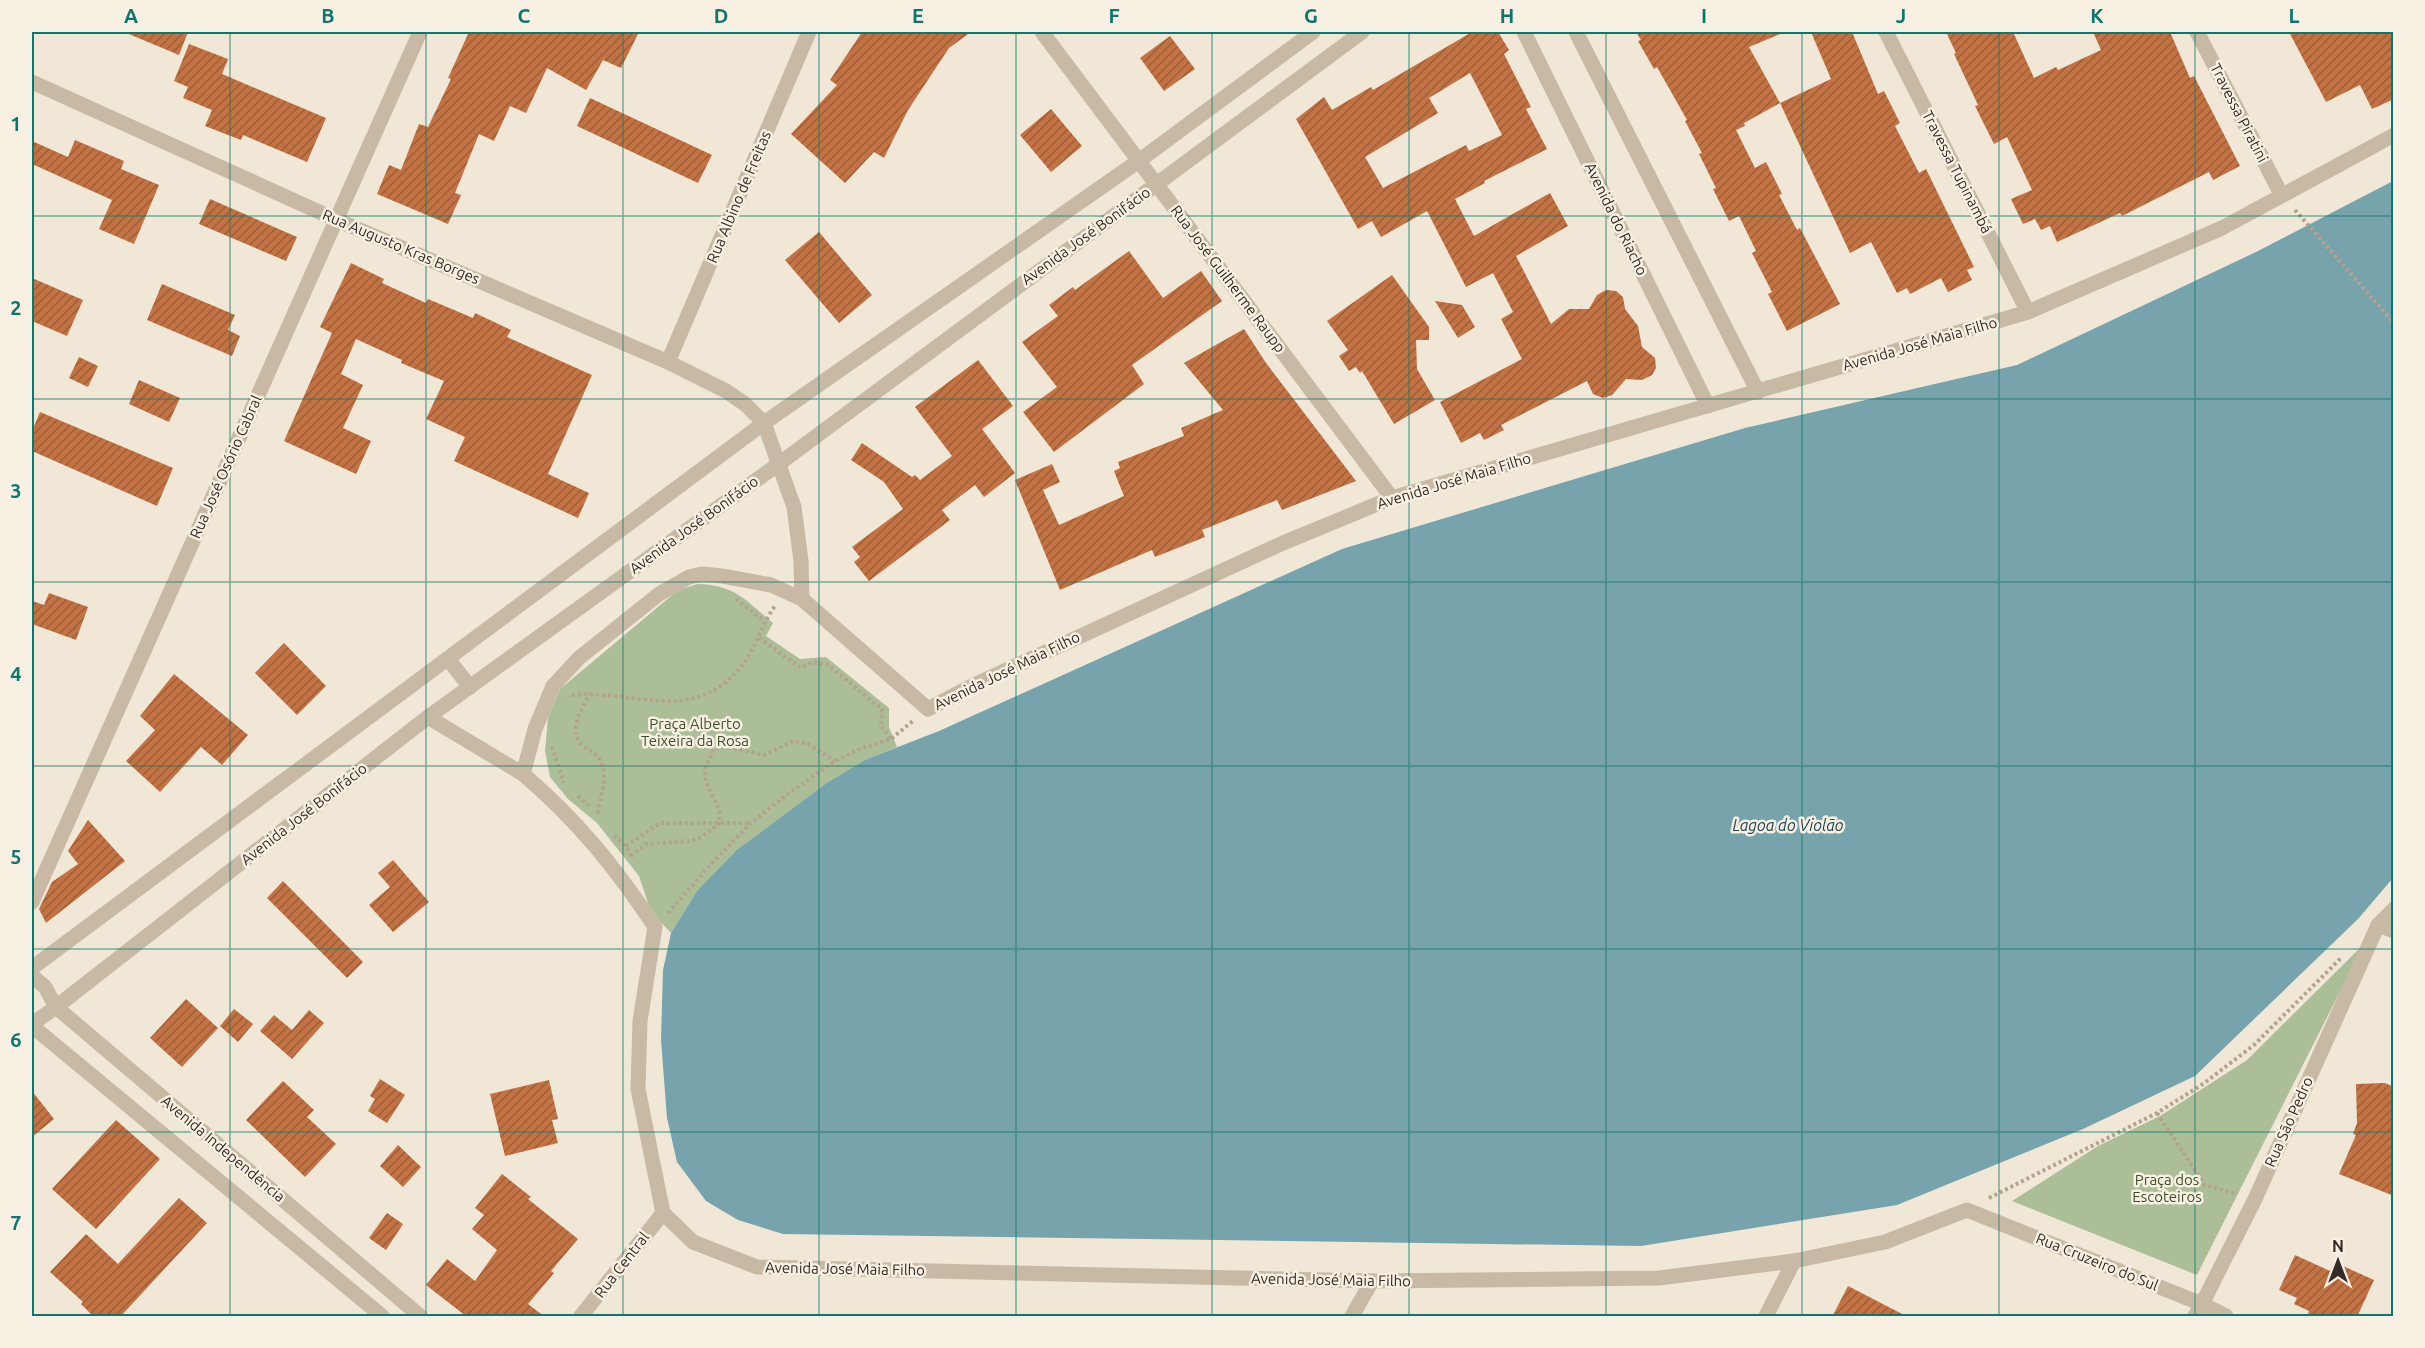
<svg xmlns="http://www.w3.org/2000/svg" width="2425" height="1348" font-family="Ubuntu,sans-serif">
<defs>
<pattern id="building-hatch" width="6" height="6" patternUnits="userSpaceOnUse" patternTransform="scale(1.5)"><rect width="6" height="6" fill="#c27243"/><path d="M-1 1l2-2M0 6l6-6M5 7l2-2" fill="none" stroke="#9e5e38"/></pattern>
</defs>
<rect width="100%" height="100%" fill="#f0e7d7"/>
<g fill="#acbe98">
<path d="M697 584C736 585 745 600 773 623L766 636 800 659 826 657 889 708V727L897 747 867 759 697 891 671 933 651 912 639 876 597 823 568 799 550 777 545 751 548 718 560 689 677 591Z"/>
<polygon points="2364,944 2197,1275 2012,1201 2098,1146 2160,1116 2247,1060"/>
</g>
<polygon fill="#77a3ac" points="2393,181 2393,878 2358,919 2195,1076 2083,1129 1897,1205 1641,1246 783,1234 738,1220 706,1201 677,1162 667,1118 661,1040 663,970 671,933 697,891 737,850 827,783 867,759 939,731 1342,549 1745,428 2017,365 2256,252"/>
<g fill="url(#building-hatch)" fill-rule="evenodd">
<polygon points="124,32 188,32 179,55"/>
<polygon points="469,32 639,32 621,68 603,60 586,90 547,68 526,113 510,106 494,141 479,134 455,193 461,195 448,224 377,194 389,165 401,170 419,124 428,127 451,79 448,78"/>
<polygon points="862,32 971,32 949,48 908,110 884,158 874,152 845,183 791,134 837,85 830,80"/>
<path d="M1472 32H1498L1509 50 1504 54 1531 107 1526 109 1547 149 1484 181 1485 183 1455 199 1474 236 1550 193 1568 226 1516 256 1551 324 1569 309H1589L1597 295 1606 290 1616 291 1623 297 1625 309 1638 326 1642 347 1655 358 1656 368 1652 375 1642 380 1626 379 1612 395 1603 398 1593 394 1587 381 1501 425 1504 430 1484 440 1480 433 1461 443 1440 402 1522 359 1501 319 1513 312 1493 273 1466 287 1427 211 1381 237 1372 221 1358 229 1296 119 1324 97 1332 110 1371 87 1373 90ZM1470 73 1502 135 1469 151 1466 145 1383 188 1365 157 1438 113 1429 98Z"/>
<polygon points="1636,32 1785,32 1749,47 1780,103 1744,123 1745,126 1736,130 1755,168 1766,162 1782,194 1779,195 1797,230 1800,228 1840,304 1787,331 1768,294 1772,292 1752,253 1756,251 1739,216 1729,221 1713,189 1716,188 1699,154 1702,153 1685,121 1687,120 1657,67 1654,69 1638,41 1641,40"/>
<polygon points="1811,32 1852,32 1878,94 1884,91 1900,123 1895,126 1919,173 1926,169 1974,267 1967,270 1972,280 1948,292 1941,278 1910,294 1907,288 1897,293 1871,242 1850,253 1780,103 1831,79"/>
<polygon points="1946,32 2013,32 2034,78 2056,67 2058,70 2101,50 2093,32 2170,32 2190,78 2194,76 2240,166 2213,180 2209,172 2122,216 2120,213 2057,242 2050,226 2041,230 2035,219 2023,224 2011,199 2032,190 2007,137 1994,144 1975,106 1978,105 1954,54 1956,53"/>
<polygon points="2289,32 2394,32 2394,99 2372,109 2360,85 2326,102"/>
<polygon points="1170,36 1195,69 1164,91 1140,58"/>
<polygon points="189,44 228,59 222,74 326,118 307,162 243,135 241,140 205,126 212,110 183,98 188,87 174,81"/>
<polygon points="590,98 712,155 698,183 577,126"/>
<polygon points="1051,109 1082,146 1051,172 1020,135"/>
<polygon points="75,140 124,161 121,169 159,185 134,244 99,229 112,200 32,164 32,141 68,157"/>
<polygon points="210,199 297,237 286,261 199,224"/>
<polygon points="819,232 872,295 839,323 785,260"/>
<polygon points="1129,251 1163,298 1201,271 1222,301 1132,365 1144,384 1054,452 1023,412 1057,387 1022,342 1058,316 1049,305 1073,287 1075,290"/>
<polygon points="351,263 384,279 382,283 426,303 428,299 473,318 475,313 511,330 507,337 592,375 548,474 589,493 578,518 454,461 465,437 426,419 444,381 401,363 402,360 356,339 341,374 363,385 343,428 371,441 356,474 284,441 332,333 320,327"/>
<polygon points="1392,275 1429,327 1429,340 1416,340 1417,369 1435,400 1394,424 1362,371 1360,373 1356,367 1349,371 1339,356 1348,350 1327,321"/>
<polygon points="32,278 83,300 67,336 32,321"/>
<polygon points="162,284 235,315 228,330 240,336 232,356 147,320"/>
<polygon points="1435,301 1462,305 1475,327 1458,338"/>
<polygon points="1244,329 1266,363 1356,481 1282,510 1277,500 1202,530 1205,537 1155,557 1152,550 1060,590 1015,480 1052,464 1060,482 1043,490 1059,525 1124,496 1114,471 1120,468 1118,462 1184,436 1181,428 1223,410 1184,363"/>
<polygon points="79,357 98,366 88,387 69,378"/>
<polygon points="978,360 1013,406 982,429 1015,473 984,497 975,485 942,510 950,520 869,581 854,562 860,557 852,547 903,509 884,482 851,460 862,443 912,477 915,475 920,480 952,456 915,407"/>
<polygon points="139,380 180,398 169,422 129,404"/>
<polygon points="40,412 173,468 157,506 32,451 32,431"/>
<polygon points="49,593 88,607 76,640 32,624 32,601 44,605"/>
<polygon points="284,643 326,686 297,715 255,673"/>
<polygon points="174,674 248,735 222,765 201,747 160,792 126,761 155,730 140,716"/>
<polygon points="88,820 125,861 46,923 39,909 52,882 78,864 68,851"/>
<polygon points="393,860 429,902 393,932 369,905 390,887 378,873"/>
<polygon points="283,881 363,962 347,978 267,898"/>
<polygon points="186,999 218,1028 182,1067 150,1038"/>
<polygon points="234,1009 253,1024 238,1042 220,1026"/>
<polygon points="309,1010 324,1023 292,1059 260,1031 274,1015 292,1030"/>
<polygon points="380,1079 405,1095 387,1123 368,1111 375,1099 370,1096"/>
<polygon points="549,1080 558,1119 552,1120 558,1143 505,1156 490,1094"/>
<polygon points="283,1081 314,1110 307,1117 336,1144 305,1177 246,1120"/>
<polygon points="2385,1083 2394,1087 2394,1196 2339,1174 2356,1135 2353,1134 2357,1123 2356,1084"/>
<polygon points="32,1091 54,1119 32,1137"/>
<polygon points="116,1120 160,1159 96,1229 52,1189"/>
<polygon points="398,1145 421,1167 403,1187 380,1166"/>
<polygon points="502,1174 531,1197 528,1199 578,1239 551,1271 554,1273 528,1304 545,1317 467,1317 426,1285 447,1259 475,1281 497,1250 472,1229 484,1215 475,1208"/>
<polygon points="179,1198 207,1223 120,1317 94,1317 81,1304 83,1302 50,1272 86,1234 118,1264"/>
<polygon points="387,1213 403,1224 386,1250 369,1238"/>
<polygon points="2295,1255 2330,1271 2334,1262 2374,1280 2357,1317 2307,1317 2309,1311 2294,1304 2297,1298 2279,1290"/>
<polygon points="1848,1286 1908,1317 1832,1317"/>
</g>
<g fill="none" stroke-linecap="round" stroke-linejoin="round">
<g stroke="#b3a38e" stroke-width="4" stroke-dasharray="3 3" stroke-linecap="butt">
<polyline points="2295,210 2394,323"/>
<polyline points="736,599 764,621"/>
<polyline points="759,638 801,668 812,662 828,665 882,709 881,726 891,739"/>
<path d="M591 693C583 706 567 731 582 745 588 750 596 753 600 760 609 775 600 800 597 816"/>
<path d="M572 695C635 689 692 726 741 667 756 648 761 625 775 606"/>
<polyline points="552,747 564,783"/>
<polyline points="578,796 590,807"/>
<polyline points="614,836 626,846 632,858"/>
<polyline points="626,846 660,823 750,823"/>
<polyline points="631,856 646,844 691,841 700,838 720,823 719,809 706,782 705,768 714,749 727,747 764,755 794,741 808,744 835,761"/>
<polyline points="668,913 712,863 751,823 788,794 835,761 862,748 891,739 913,721"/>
<polyline points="2157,1113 2205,1185 2237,1194"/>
<polyline points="1989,1198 2157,1113 2203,1084 2254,1045 2341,958"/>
</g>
<g stroke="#c7b9a4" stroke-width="15">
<polyline points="1042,32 1392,498"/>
<polyline points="1886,32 2028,312"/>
<polyline points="2197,32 2281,194"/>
<polyline points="32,82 337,220 668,362 726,391 745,404 764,423"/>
<polyline points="668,362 809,32"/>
<polyline points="2378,925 2394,931"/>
<polyline points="581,1316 663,1213"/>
<polyline points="1352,1316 1372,1281"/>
<polyline points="1766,1316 1794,1261"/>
<polyline points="2195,1316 2202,1304 2226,1316"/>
</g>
<g stroke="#c7b9a4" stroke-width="15">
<polyline points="1524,32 1708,406"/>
<polyline points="1576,32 1758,392"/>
<path d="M2394 135 2222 228 2028 312 1392 498 1283 543 976 684 928 709 802 599 771 585 722 576 702 574 689 577 659 594 579 658 553 686 535 729 523 774C578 821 615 867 655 927L640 1021 638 1089 663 1213 693 1242 757 1267 1372 1281 1659 1278 1794 1261 1885 1242 1967 1210 2202 1304 2255 1199 2378 925 2394 909"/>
<polyline points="764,423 794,507 801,561 802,599"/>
<polyline points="448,659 470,687"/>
<polyline points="428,717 523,774"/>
<polyline points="32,902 420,32"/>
<polyline points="32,968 764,423 1140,160 1313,32"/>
<polyline points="32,976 45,987 56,1007 420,1316"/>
<polyline points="32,1024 56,1007 428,717 780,463 1362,32"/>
<polyline points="32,1026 382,1316"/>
</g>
</g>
<path fill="none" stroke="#0f766e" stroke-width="1.5" stroke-opacity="0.55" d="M230 32V1316M426 32V1316M623 32V1316M819 32V1316M1016 32V1316M1212 32V1316M1409 32V1316M1606 32V1316M1802 32V1316M1999 32V1316M2195 32V1316M32 216H2394M32 399H2394M32 582H2394M32 766H2394M32 949H2394M32 1132H2394"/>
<g text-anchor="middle" stroke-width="5" stroke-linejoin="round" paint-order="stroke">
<g font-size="15" fill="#332b25" stroke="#f8f1e3">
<text transform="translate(2239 113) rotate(63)" y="5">Travessa Piratini</text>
<text transform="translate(1957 172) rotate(63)" y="5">Travessa Tupinambá</text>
<text transform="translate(739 197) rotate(-67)" y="5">Rua Albino de Freitas</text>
<text transform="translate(1616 219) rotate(64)" y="5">Avenida do Riacho</text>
<text transform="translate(1086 236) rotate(-36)" y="5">Avenida José Bonifácio</text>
<text transform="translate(401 247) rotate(23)" y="5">Rua Augusto Kras Borges</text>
<text transform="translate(1228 279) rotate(53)" y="5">Rua José Guilherme Raupp</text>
<text transform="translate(1920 344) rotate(-16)" y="5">Avenida José Maia Filho</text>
<text transform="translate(226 467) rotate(-66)" y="5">Rua José Osório Cabral</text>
<text transform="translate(1454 481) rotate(-17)" y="5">Avenida José Maia Filho</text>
<text transform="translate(694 525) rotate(-36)" y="5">Avenida José Bonifácio</text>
<text transform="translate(1007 671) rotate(-26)" y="5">Avenida José Maia Filho</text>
<text transform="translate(304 814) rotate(-38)" y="5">Avenida José Bonifácio</text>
<text transform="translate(2289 1122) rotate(-66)" y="5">Rua São Pedro</text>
<text transform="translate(223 1149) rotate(40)" y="5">Avenida Independência</text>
<text transform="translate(2097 1262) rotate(22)" y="5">Rua Cruzeiro do Sul</text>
<text transform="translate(622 1265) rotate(-52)" y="5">Rua Central</text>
<text transform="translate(845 1269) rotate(1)" y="5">Avenida José Maia Filho</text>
<text transform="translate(1331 1280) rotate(1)" y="5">Avenida José Maia Filho</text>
</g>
<g font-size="15" fill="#3d502a" stroke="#f8f1e3">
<text x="695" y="729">Praça Alberto<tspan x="695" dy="17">Teixeira da Rosa</tspan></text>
<text x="2167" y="1185">Praça dos<tspan x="2167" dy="17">Escoteiros</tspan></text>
</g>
<g font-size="16" font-style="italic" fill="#1d4853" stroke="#f8f1e3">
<text x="1788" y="831">Lagoa do Violão</text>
</g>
</g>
<rect width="2425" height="1348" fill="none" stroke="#f8f1e3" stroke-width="66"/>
<g transform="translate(2338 1261)" stroke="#f8f1e3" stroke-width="4.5" paint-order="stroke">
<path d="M0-4.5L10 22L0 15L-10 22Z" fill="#332b25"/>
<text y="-9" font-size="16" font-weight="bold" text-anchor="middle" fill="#332b25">N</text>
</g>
<rect x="33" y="33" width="2359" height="1282" fill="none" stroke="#0f766e" stroke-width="2"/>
<g font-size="20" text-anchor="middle" font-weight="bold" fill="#0f766e">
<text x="131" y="23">A</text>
<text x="328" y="23">B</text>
<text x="524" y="23">C</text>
<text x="721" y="23">D</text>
<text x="918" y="23">E</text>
<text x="1114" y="23">F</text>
<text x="1311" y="23">G</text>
<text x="1507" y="23">H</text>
<text x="1704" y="23">I</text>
<text x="1901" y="23">J</text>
<text x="2097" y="23">K</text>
<text x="2294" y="23">L</text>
<text x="16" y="131">1</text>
<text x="16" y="315">2</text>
<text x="16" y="498">3</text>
<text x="16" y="681">4</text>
<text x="16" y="864">5</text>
<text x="16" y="1047">6</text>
<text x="16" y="1230">7</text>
</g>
</svg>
